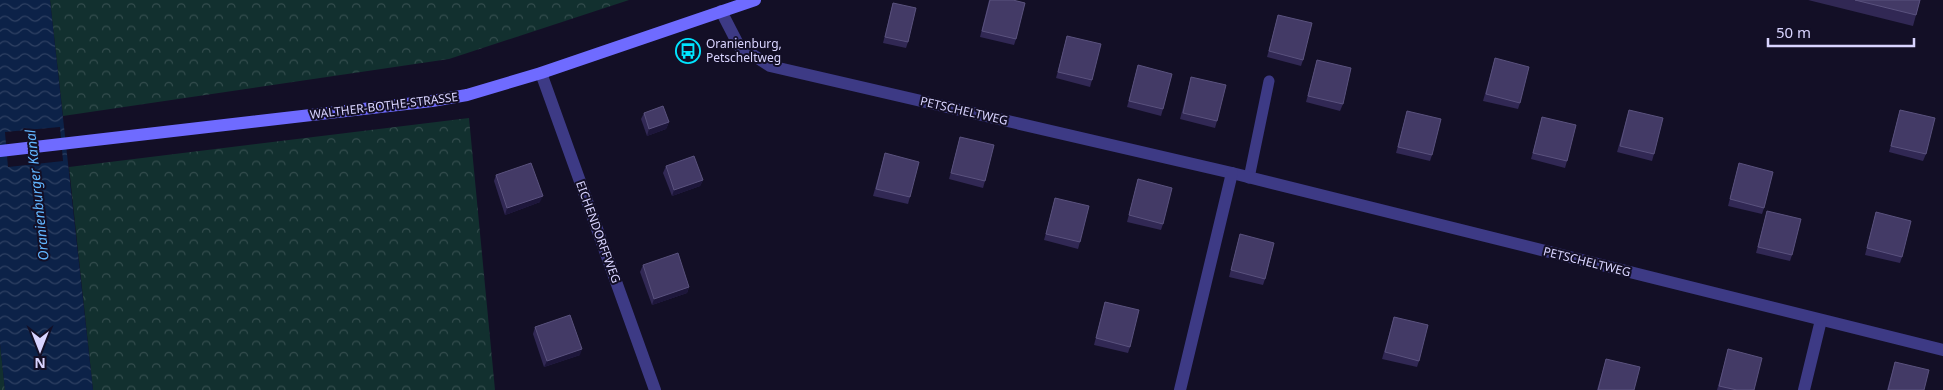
<svg xmlns="http://www.w3.org/2000/svg" width="1943" height="390" font-family="'Noto Sans',sans-serif">
<defs>
<pattern id="park-crowns" width="20" height="18" patternUnits="userSpaceOnUse" patternTransform="scale(1.25)"><rect width="20" height="18" fill="#12302f"/><path d="M2 6a3 3 0 1 1 6 0M12 15a3 3 0 1 1 6 0" fill="none" stroke="#344d4e"/></pattern>
<pattern id="water-waves" width="16" height="10" patternUnits="userSpaceOnUse" patternTransform="scale(1.25)"><rect width="16" height="10" fill="#0c2248"/><path d="M0 5q4-4 8 0t8 0" fill="none" stroke="#2f4163"/></pattern>
</defs>
<rect width="100%" height="100%" fill="#130f26"/>
<g fill="url(#park-crowns)">
<polygon points="50,0 629,0 449,59 63,116"/>
<polygon points="469,118 495,390 93,390 69,167"/>
<polygon points="0,343 5,390 0,390"/>
</g>
<polygon fill="url(#water-waves)" points="0,0 50,0 93,390 5,390 0,343"/>
<polygon fill="#130f26" points="60,127 63,161 8,167 5,132"/>
<g fill="none" stroke-linecap="round" stroke-linejoin="round">
<polyline stroke="#3d3a85" stroke-width="11" points="1249,178 1269,81"/>
<g stroke="#3d3a85" stroke-width="12">
<polyline points="721,11 739,46 770,66 1232,173 1943,350"/>
<polyline points="541,73 655,390"/>
<polyline points="1180,390 1232,173"/>
<polyline points="1804,390 1821,320"/>
</g>
<polyline stroke="#6f6bff" stroke-width="12" points="0,151 432,101 467,95 541,73 755,0"/>
</g>
<g fill="#312854">
<polygon points="989,0 1013,0 1016,39 1014,45 980,37"/>
<polygon points="1808,0 1920,0 1916,15 1913,26"/>
<polygon points="893,3 908,42 906,48 883,43 891,10"/>
<polygon points="1278,15 1303,60 1301,66 1267,57"/>
<polygon points="1067,36 1092,80 1090,87 1056,78"/>
<polygon points="1495,58 1520,103 1518,109 1483,101"/>
<polygon points="1317,60 1343,104 1340,111 1306,102"/>
<polygon points="1138,65 1163,109 1161,116 1127,107"/>
<polygon points="1191,77 1217,121 1215,128 1180,119"/>
<polygon points="1629,110 1654,154 1652,161 1617,152"/>
<polygon points="1900,110 1926,154 1923,161 1889,152"/>
<polygon points="1407,111 1432,155 1430,161 1396,153"/>
<polygon points="644,113 669,122 666,129 647,136 641,119"/>
<polygon points="1542,117 1567,161 1565,168 1531,159"/>
<polygon points="960,137 985,181 983,188 949,179"/>
<polygon points="885,153 910,197 908,204 873,196"/>
<polygon points="1739,163 1764,208 1762,214 1728,206"/>
<polygon points="666,166 703,180 700,186 672,196 663,173"/>
<polygon points="496,175 540,202 505,215 494,181"/>
<polygon points="1138,179 1163,224 1161,230 1127,222"/>
<polygon points="1055,198 1080,242 1078,249 1044,240"/>
<polygon points="1767,211 1792,255 1790,261 1756,253"/>
<polygon points="1876,212 1902,257 1900,263 1865,255"/>
<polygon points="1240,234 1265,279 1263,285 1229,277"/>
<polygon points="643,265 689,287 687,293 652,305 640,272"/>
<polygon points="1105,302 1130,347 1128,353 1094,345"/>
<polygon points="1394,317 1419,361 1417,367 1382,359"/>
<polygon points="535,327 580,355 544,367 533,334"/>
<polygon points="1728,350 1754,390 1717,390"/>
<polygon points="1606,359 1634,390 1597,390"/>
<polygon points="1895,362 1924,390 1887,390"/>
</g>
<g fill="#1d163a">
<polygon points="669,122 666,129 647,136 649,129"/>
<polygon points="703,180 700,186 672,196 674,190"/>
<polygon points="543,196 540,202 505,215 507,208"/>
<polygon points="689,287 687,293 652,305 654,299"/>
<polygon points="582,349 580,355 544,367 547,361"/>
</g>
<g fill="#433a66" stroke="#5a527e">
<polygon points="990,0 1013,0 1025,3 1016,39 982,31"/>
<polygon points="1855,0 1920,0 1916,15"/>
<polygon points="893,3 916,8 908,42 885,37"/>
<polygon points="1278,15 1312,23 1303,60 1269,51"/>
<polygon points="1067,36 1101,44 1092,80 1058,72"/>
<polygon points="1495,58 1529,67 1520,103 1486,94"/>
<polygon points="1317,60 1351,68 1343,104 1308,96"/>
<polygon points="1138,65 1172,74 1163,109 1129,101"/>
<polygon points="1191,77 1226,85 1217,121 1183,113"/>
<polygon points="663,106 669,122 649,129 644,113"/>
<polygon points="1629,110 1663,118 1654,154 1620,146"/>
<polygon points="1900,110 1935,118 1926,154 1891,146"/>
<polygon points="1407,111 1441,119 1432,155 1398,147"/>
<polygon points="1542,117 1576,125 1567,161 1533,153"/>
<polygon points="960,137 994,145 985,181 951,173"/>
<polygon points="885,153 919,162 910,197 876,189"/>
<polygon points="694,156 703,180 674,190 666,166"/>
<polygon points="531,163 543,196 507,208 496,175"/>
<polygon points="1739,163 1773,172 1764,208 1730,199"/>
<polygon points="1138,179 1172,188 1163,224 1129,215"/>
<polygon points="1055,198 1089,206 1080,242 1046,234"/>
<polygon points="1767,211 1801,219 1792,255 1758,247"/>
<polygon points="1876,212 1911,221 1902,257 1867,248"/>
<polygon points="1240,234 1274,243 1265,279 1231,270"/>
<polygon points="678,253 689,287 654,299 643,265"/>
<polygon points="1105,302 1139,310 1130,347 1096,338"/>
<polygon points="570,315 582,349 547,361 535,327"/>
<polygon points="1394,317 1428,325 1419,361 1385,352"/>
<polygon points="1728,349 1762,358 1754,390 1737,390 1719,386"/>
<polygon points="1606,359 1640,367 1634,390 1598,390"/>
<polygon points="1895,362 1929,370 1924,390 1888,390"/>
</g>
<defs>
<symbol id="bus-ring" viewBox="-11 -11 22 22"><circle r="9.5" fill="#130f26" stroke="#00e5ff" stroke-width="1.5"/><path d="M-5-6H5V4H4V6H2V4H-2V6H-4V4H-5ZM-3.5-4V0h7V-4ZM-3.5 1.2v1.5H-2V1.2ZM2 1.2v1.5H3.5V1.2Z" fill="#00e5ff"/></symbol>
</defs>
<g fill-rule="evenodd">
<use href="#bus-ring" x="674" y="37" width="28" height="28"/>
</g>
<g text-anchor="middle" stroke-width="4" stroke-linejoin="round" paint-order="stroke">
<g font-size="12" fill="#d9d4ff" stroke="#130f26" text-anchor="start">
<text x="706" y="48">Oranienburg,<tspan x="706" dy="14">Petscheltweg</tspan></text>
</g>
<g font-size="12" fill="#d9d4ff" stroke="#130f26">
<text transform="translate(384 106) rotate(-7)" y="4">WALTHER-BOTHE-STRASSE</text>
<text transform="translate(964 111) rotate(13)" y="4">PETSCHELTWEG</text>
<text transform="translate(598 232) rotate(70)" y="4">EICHENDORFFWEG</text>
<text transform="translate(1587 262) rotate(14)" y="4">PETSCHELTWEG</text>
</g>
<g font-size="14" font-style="italic" fill="#62b6ff" stroke="#130f26">
<text transform="translate(37 195) rotate(-96)" y="5">Oranienburger Kanal</text>
</g>
</g>
<g transform="translate(40 350) rotate(180)" stroke="#130f26" stroke-width="4" paint-order="stroke">
<path d="M0-4L9 19L0 12L-9 19Z" fill="#d9d4ff"/>
<text y="-8" font-size="14" font-weight="bold" text-anchor="middle" fill="#d9d4ff">N</text>
</g>
<path d="M1768 38v8h146v-8" fill="none" stroke="#d9d4ff" stroke-width="2.5"/>
<text x="1776" y="38" font-size="15" fill="#d9d4ff" stroke="#130f26" stroke-width="4" paint-order="stroke">50 m</text>
</svg>
